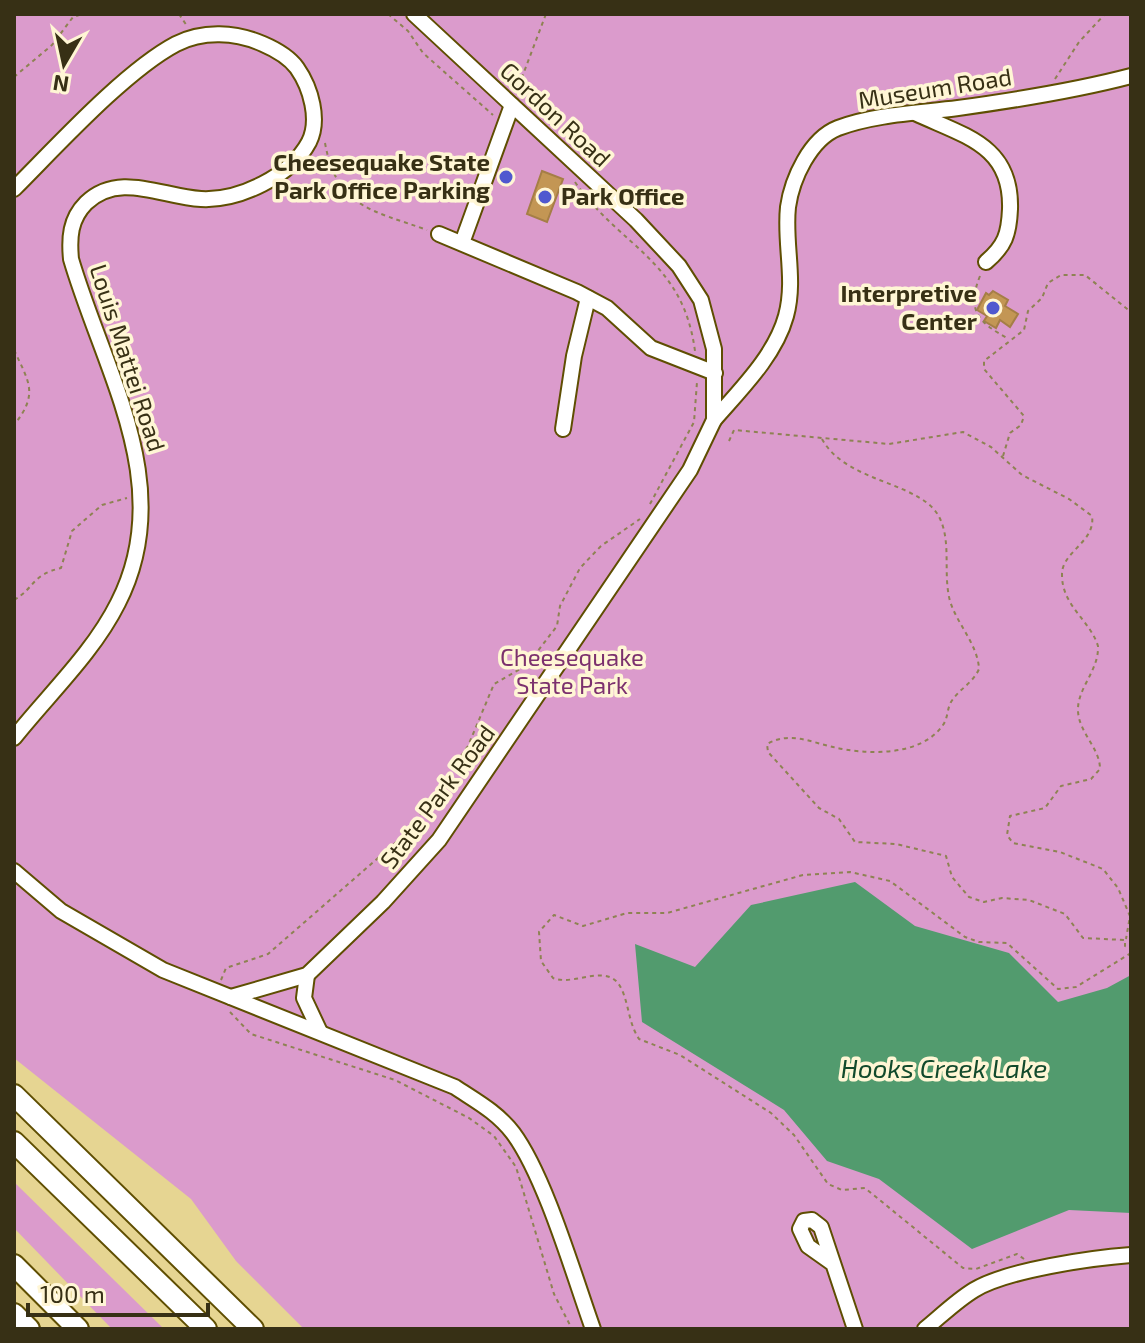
<svg xmlns="http://www.w3.org/2000/svg" width="1145" height="1343" font-family="'Exo 2',sans-serif">
<rect width="100%" height="100%" fill="#e6d592"/>
<g fill="#db9bcc">
<polygon points="14,14 1131,14 1131,1329 304,1329 236,1261 191,1199 14,1058"/>
<polygon points="14,1182 164,1329 112,1329 14,1228"/>
</g>
<polygon fill="#529b6e" points="855,882 915,926 1009,953 1058,1002 1107,988 1131,975 1131,1213 1069,1210 972,1249 879,1179 827,1161 784,1110 642,1022 635,944 695,967 751,905"/>
<g fill="#c39654" stroke="#a57e46" stroke-width="2">
<polygon points="542,171 563,179 547,222 527,214"/>
<polygon points="993,291 1008,300 1005,306 1018,314 1010,327 1000,320 996,328 984,321 987,316 977,310 986,293 989,295"/>
</g>
<g fill="none" stroke-linecap="round" stroke-linejoin="round">
<defs>
<g id="minor">
<path d="M915 113C964 136 1012 145 1010 209 1009 234 1005 246 986 262"/>
<path d="M14 189C56 147 125 71 176 44 203 30 236 32 263 44 277 50 289 57 297 68 311 88 320 120 309 142 291 176 239 201 201 199 162 197 119 171 86 203 70 219 69 238 71 259 104 372 178 486 118 603 93 653 49 694 14 738"/>
<polyline points="439,234 577,292 607,308 651,348 715,373"/>
<polyline points="462,243 512,105"/>
<path d="M714 420C740 390 775 356 786 316 796 279 784 244 788 207 792 179 810 139 838 128 876 114 918 113 958 108 1016 100 1074 91 1131 76"/>
<polyline points="563,429 574,356 588,298"/>
<path d="M14 871 61 911 163 970 455 1087C476 1101 497 1112 513 1133 545 1176 574 1276 593 1329"/>
<polyline points="307,975 304,998 320,1032"/>
<polyline points="231,997 307,975 383,902 439,840 690,470 714,420 714,349 701,300 679,266 636,220 414,14"/>
<polyline points="832,1263 808,1246 800,1229 804,1221 812,1220 821,1227 855,1329"/>
<path d="M925 1329C941 1316 956 1301 974 1290 1007 1270 1091 1258 1131 1255"/>
</g>
<g id="highway">
<polyline points="14,1095 253,1329"/>
<polyline points="14,1142 206,1329"/>
<polyline points="14,1265 78,1329"/>
<polyline points="14,1314 29,1329"/>
</g>
</defs>
<use href="#minor" stroke="#5f4e02" stroke-width="18"/>
<use href="#highway" stroke="#5f4e02" stroke-width="24"/>
<g stroke="#8e8253" stroke-width="2" stroke-dasharray="4 4" stroke-linecap="butt">
<polyline points="179,14 187,26"/>
<polyline points="388,14 408,31 423,53 493,115"/>
<polyline points="14,77 52,45 73,17 82,14"/>
<polyline points="1055,79 1079,42 1105,14"/>
<polyline points="516,93 546,14"/>
<path d="M325 143C337 208 372 210 427 230"/>
<path d="M575 182C621 248 683 260 695 351"/>
<path d="M980 276C966 311 979 323 1009 339"/>
<path d="M14 350C29 382 39 394 14 425"/>
<path d="M822 439C847 485 926 481 941 521 951 545 943 575 950 601 957 624 978 645 979 669 973 683 959 689 951 702 947 709 948 718 943 725 921 757 866 755 833 747 810 742 790 731 767 744L768 752 819 808 839 819 855 842 896 844 946 856 952 877 969 897 984 902 1002 898 1029 900 1065 914 1083 938 1125 940V946L1131 948"/>
<path d="M729 441 734 430 889 444 963 432 991 447 1022 475 1069 499 1092 516C1096 542 1061 552 1062 575 1062 606 1090 620 1098 646 1099 671 1077 688 1078 711 1079 733 1100 748 1100 769L1091 779 1061 786 1045 808 1010 816 1007 835 1013 843 1060 852 1103 869 1118 888 1130 916 1126 939"/>
<polyline points="1003,456 1010,433 1021,425 1024,416 984,369 984,361 1024,330 1028,311 1042,298 1048,283 1061,275 1085,275 1131,312"/>
<polyline points="650,504 694,422 697,382"/>
<path d="M14 600C35 588 31 575 61 568L72 531 102 505 127 498"/>
<polyline points="221,980 226,968 268,954 409,831 468,746 494,684 527,665 557,626 560,606 580,568 601,546 640,519"/>
<polyline points="230,1012 251,1034 395,1080 469,1118 494,1136 516,1167 554,1294 572,1329"/>
<path d="M1024 1259 1017 1254 976 1269 963 1268 865 1188 842 1190 828 1184 794 1135 771 1113 680 1055 639 1039C629 1024 629 1006 622 990 609 960 576 987 553 978L541 961 539 932 554 915 583 926 627 913H667L803 875 850 872 890 881 965 937 979 942 1007 943 1058 989 1076 987 1131 953"/>
</g>
<use href="#minor" stroke="#fff" stroke-width="14"/>
<use href="#highway" stroke="#fff" stroke-width="20"/>
</g>
<g fill="#5058cf" stroke="#fff6d5" stroke-width="3">
<circle cx="506" cy="177" r="8"/>
<circle cx="545" cy="197" r="8"/>
<circle cx="993" cy="308" r="8"/>
</g>
<g text-anchor="middle" stroke-width="7" stroke-linejoin="round" paint-order="stroke">
<g font-size="24" fill="#373015" stroke="#fff6d5">
<text transform="translate(935 89) rotate(-9)" y="8">Museum Road</text>
<text transform="translate(555 115) rotate(43)" y="8">Gordon Road</text>
<text transform="translate(127 358) rotate(72)" y="8">Louis Mattei Road</text>
<text transform="translate(438 797) rotate(-53)" y="8">State Park Road</text>
</g>
<g font-size="24" font-weight="bold" fill="#373015" stroke="#fff6d5" text-anchor="end">
<text x="490" y="171">Cheesequake State<tspan x="490" dy="28">Park Office Parking</tspan></text>
<text x="561" y="205" text-anchor="start">Park Office</text>
<text x="977" y="302">Interpretive<tspan x="977" dy="28">Center</tspan></text>
</g>
<g font-size="24" fill="#7c316e" stroke="#fff6d5">
<text x="572" y="666">Cheesequake<tspan x="572" dy="28">State Park</tspan></text>
</g>
<g font-size="26" font-style="italic" fill="#124a2c" stroke="#fff6d5">
<text x="944" y="1078">Hooks Creek Lake</text>
</g>
</g>
<rect width="1145" height="1343" fill="none" stroke="#373015" stroke-width="32"/>
<g transform="translate(64 64) rotate(189)" stroke="#fff6d5" stroke-width="6" paint-order="stroke">
<path d="M0-6L14 30L0 20L-14 30Z" fill="#373015"/>
<text y="-12" font-size="22" font-weight="bold" text-anchor="middle" fill="#373015">N</text>
</g>
<path d="M28 1303v12h180v-12" fill="none" stroke="#373015" stroke-width="4"/>
<text x="40" y="1303" font-size="24" fill="#373015" stroke="#fff6d5" stroke-width="6" paint-order="stroke">100 m</text>
</svg>
